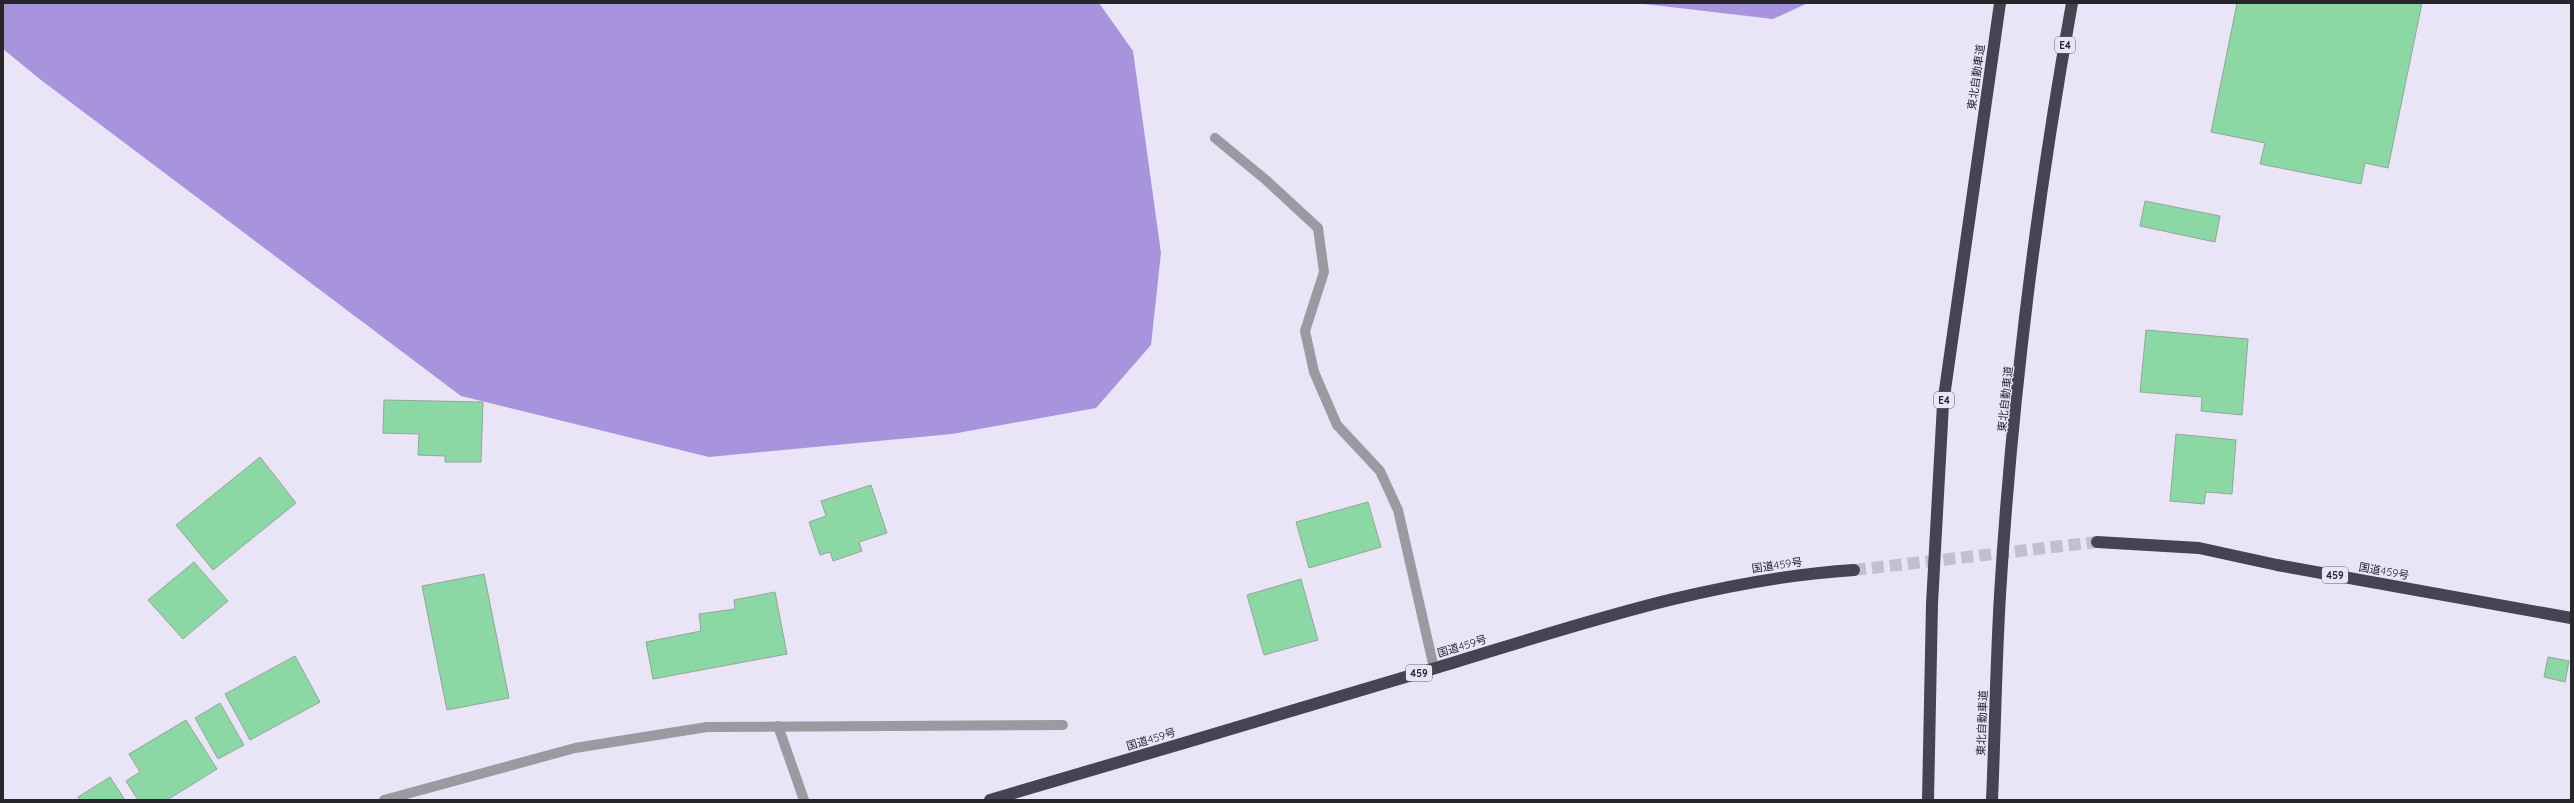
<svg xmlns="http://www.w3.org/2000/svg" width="2574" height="803" font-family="Quicksand,'Noto Sans JP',sans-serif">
<rect width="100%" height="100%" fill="#e9e5f7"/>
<g fill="#a894dc">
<polygon points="3,3 1099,3 1133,51 1161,253 1151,345 1096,408 952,434 709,457 461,396 41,80 3,49"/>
<polygon points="1636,3 1808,3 1773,19"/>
</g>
<g fill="#8bd8a5" stroke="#95a599">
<polygon points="2237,3 2422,3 2388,168 2365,163 2361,184 2260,164 2265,143 2211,132"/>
<polygon points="2145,201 2220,216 2215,242 2140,226"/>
<polygon points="2146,330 2248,339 2242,415 2201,411 2202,397 2140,392"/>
<polygon points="384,400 483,402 481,462 445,462 445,456 418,455 419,434 383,433"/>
<polygon points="2176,434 2236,440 2232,494 2206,492 2204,504 2170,501"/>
<polygon points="260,457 296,503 213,570 176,525"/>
<polygon points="871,485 887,533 859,542 862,551 833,561 830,552 820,555 809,522 826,516 821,501"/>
<polygon points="1368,502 1381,547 1309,568 1296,522"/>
<polygon points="194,562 228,601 183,639 148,600"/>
<polygon points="484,574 509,698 447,710 422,586"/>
<polygon points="1301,579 1318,640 1264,655 1247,595"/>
<polygon points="775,592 787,654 653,679 646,642 701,631 699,614 735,609 734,600"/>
<polygon points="295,656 320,702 250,740 225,694"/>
<polygon points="2548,657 2569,661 2565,682 2544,677"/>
<polygon points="220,703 244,745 218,759 195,718"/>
<polygon points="186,720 217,769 167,800 138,800 126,781 140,772 129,754"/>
<polygon points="110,777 125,800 80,800 78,797"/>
</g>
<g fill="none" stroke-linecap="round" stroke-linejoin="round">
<polyline stroke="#c2bfcf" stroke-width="12" stroke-dasharray="12 6" stroke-linecap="butt" points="1854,570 2097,542"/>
<g stroke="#9b99a1" stroke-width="10">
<polyline points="1215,138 1266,180 1318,228 1324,272 1305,331 1314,372 1337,425 1380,471 1398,510 1434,668"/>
<polyline points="778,726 804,800"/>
<polyline points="384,800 575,748 707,727 1063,725"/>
</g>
<g stroke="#474352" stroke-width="12">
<polyline points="2097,542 2199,548 2277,565 2571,618"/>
<path d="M990 800C1140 756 1289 712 1439 667 1575 626 1711 579 1854 570"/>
<polyline points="1928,800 1932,604 1943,404 2000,3"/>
<path d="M1992 800C1995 732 1996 663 2000 595 2012 397 2037 198 2072 3"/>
</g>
</g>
<g text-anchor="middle" stroke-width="3" stroke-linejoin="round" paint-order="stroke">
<g fill="#e9e5f7" stroke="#625f6a" stroke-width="1">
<rect x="2055" y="37" width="20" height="16" rx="3"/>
<rect x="1934" y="392" width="20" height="16" rx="3"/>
<rect x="2322" y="567" width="26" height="16" rx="3"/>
<rect x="1406" y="665" width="26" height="16" rx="3"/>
</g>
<g font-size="10" font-weight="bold" fill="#28262d">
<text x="2065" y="49">E4</text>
<text x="1944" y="404">E4</text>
<text x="2335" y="579">459</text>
<text x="1419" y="677">459</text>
</g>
<g font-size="11" fill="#28262d" stroke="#e9e5f7">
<text transform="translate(1976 77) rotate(-82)" y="4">東北自動車道</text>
<text transform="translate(2005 399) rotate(-84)" y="4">東北自動車道</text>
<text transform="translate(1777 565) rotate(-8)" y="4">国道459号</text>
<text transform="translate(2384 571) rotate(10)" y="4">国道459号</text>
<text transform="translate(1462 646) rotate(-17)" y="4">国道459号</text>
<text transform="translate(1982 723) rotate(-88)" y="4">東北自動車道</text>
<text transform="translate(1151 739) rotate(-17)" y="4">国道459号</text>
</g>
</g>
<rect width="2574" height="803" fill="none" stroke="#28262d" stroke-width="8"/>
</svg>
